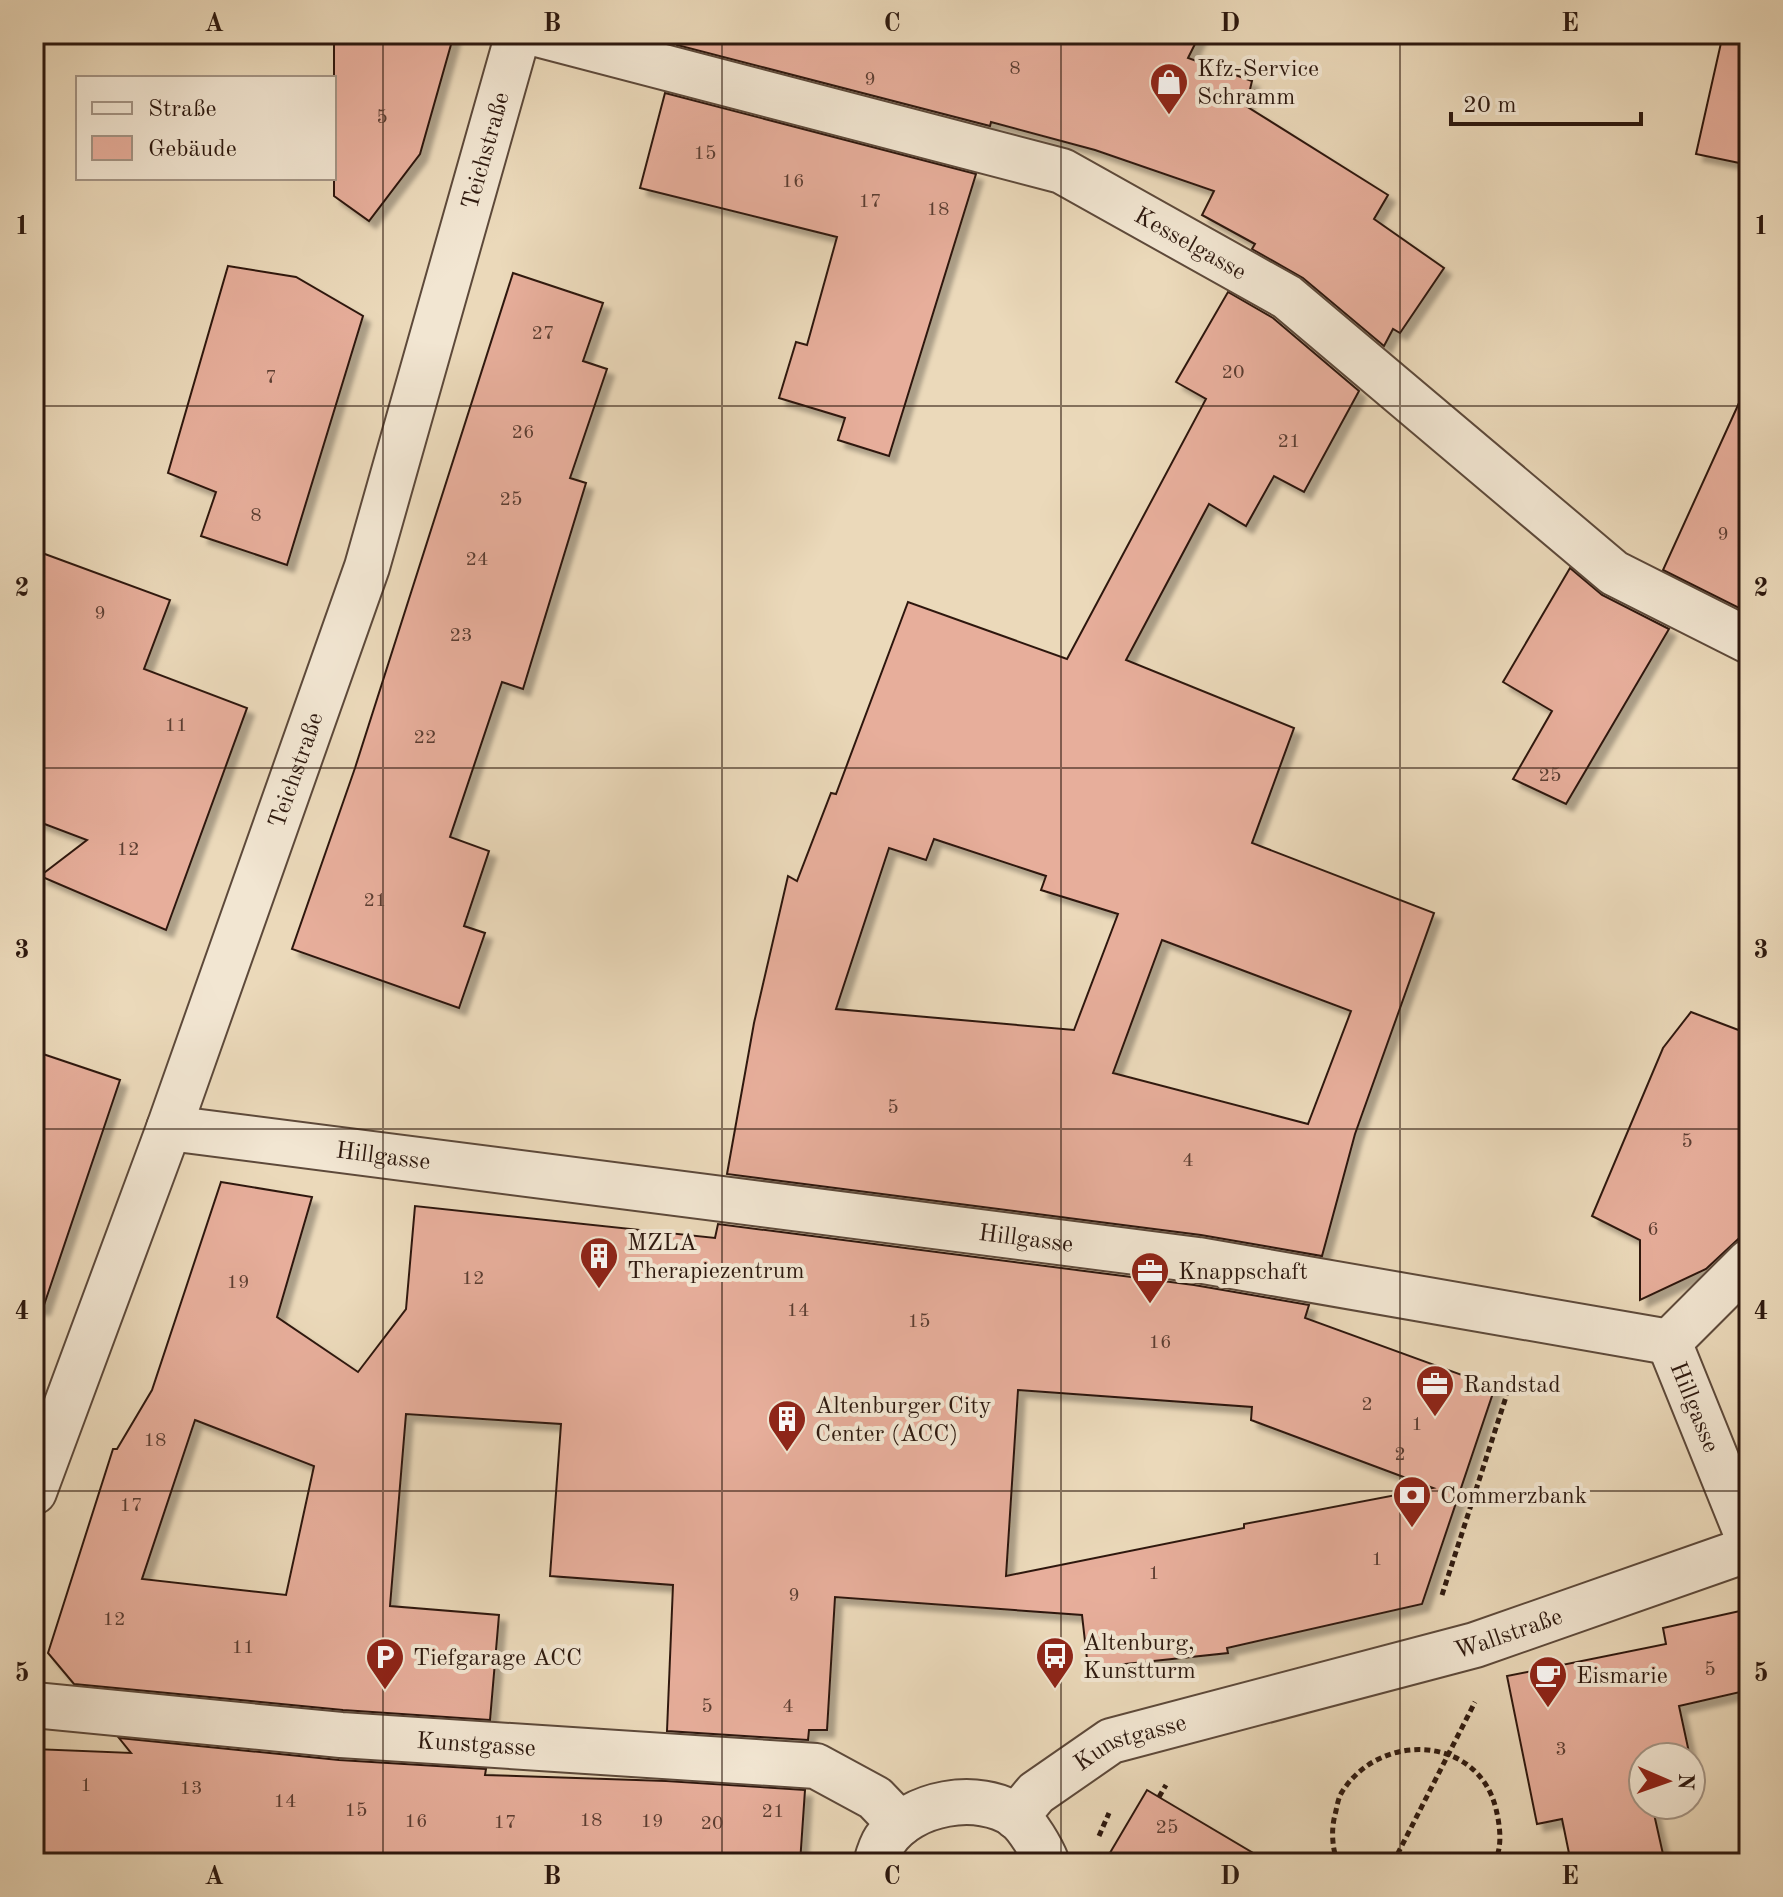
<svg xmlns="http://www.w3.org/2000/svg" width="1783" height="1897" font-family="'Old Standard TT',serif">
<defs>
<filter id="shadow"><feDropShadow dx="7" dy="7" stdDeviation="2" flood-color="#0004"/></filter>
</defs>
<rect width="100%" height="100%" fill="#ebd9ba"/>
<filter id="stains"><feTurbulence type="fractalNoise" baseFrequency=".0025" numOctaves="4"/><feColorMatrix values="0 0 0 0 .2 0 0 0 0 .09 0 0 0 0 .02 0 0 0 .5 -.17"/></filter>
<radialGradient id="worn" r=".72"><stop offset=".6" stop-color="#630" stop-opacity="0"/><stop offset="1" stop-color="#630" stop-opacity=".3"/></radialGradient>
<g fill="#e7ae9b" stroke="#2e190f" stroke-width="2" fill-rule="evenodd" filter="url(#shadow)">
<polygon points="334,34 454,34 420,154 369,221 334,196"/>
<polygon points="680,34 1200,34 1188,58 1252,81 1246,106 1388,195 1374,219 1444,268 1400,333 1393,329 1384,346 1303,278 1252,249 1255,244 1202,215 1214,191 1095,150 991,122 990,126 677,45"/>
<polygon points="1723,34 1749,34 1749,165 1696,154"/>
<polygon points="665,93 976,174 889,456 838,440 845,418 779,398 796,342 807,345 837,237 640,188"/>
<polygon points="228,266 296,277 363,316 287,565 201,536 216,492 168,473"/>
<polygon points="513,273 603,303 583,361 607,369 570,478 586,483 523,689 502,682 450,837 489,851 464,926 485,933 459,1008 292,949 355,768"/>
<path d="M1228 292 1273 318 1359 391 1304 492 1274 476 1246 526 1209 504 1126 660 1294 728 1252 843 1434 913 1355 1134 1322 1256 1201 1235 727 1174 754 1023 788 876 797 881 831 793 836 794 908 602 1067 659 1206 399 1176 382ZM934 839 1046 876 1041 890 1118 914 1074 1030 836 1009 889 848 926 860ZM1162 940 1351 1011 1308 1124 1113 1073Z"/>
<polygon points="1749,381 1749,613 1663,570"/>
<polygon points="34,550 170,600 144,669 247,708 166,930 40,876 87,840 34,820"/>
<polygon points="1570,568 1602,595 1669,629 1566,804 1513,779 1552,711 1503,682"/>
<polygon points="1691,1012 1749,1034 1749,1229 1706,1269 1640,1300 1640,1240 1592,1216 1663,1048"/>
<polygon points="34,1051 120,1080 43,1308 34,1307"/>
<path d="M221 1182 312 1197 277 1317 358 1372 406 1309 415 1206 715 1238 718 1224 1194 1285 1309 1305 1305 1318 1495 1387 1422 1604 1227 1648 1228 1653 1088 1668 1082 1615 835 1597 827 1730H809L808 1740 667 1731 673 1585 550 1576 561 1424 406 1414 390 1606 499 1615 490 1720 343 1710 74 1684 48 1653 113 1449H117L152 1390ZM1018 1390 1252 1407 1251 1420 1433 1488 1244 1524V1528L1006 1576ZM195 1420 314 1466 286 1595 142 1579Z"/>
<polygon points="1749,1609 1749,1690 1679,1706 1690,1757 1642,1757 1643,1805 1652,1805 1665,1863 1571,1863 1562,1819 1537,1824 1507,1676 1666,1644 1663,1628"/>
<polygon points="119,1738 339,1760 486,1769 485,1775 666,1781 805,1790 800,1863 34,1863 34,1749 131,1753"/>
<polygon points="1147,1790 1270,1863 1104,1863"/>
</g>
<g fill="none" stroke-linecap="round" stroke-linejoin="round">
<defs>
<g id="minor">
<path id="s1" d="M537 34 1062 171 1287 297 1614 573 1749 641"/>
<path id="s2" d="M169 1128 1198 1260 1669 1342"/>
<path id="s3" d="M1669 1342 1749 1540"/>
<polyline points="1669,1342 1749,1262"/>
<path id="s4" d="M34 1492 169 1128 367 567 518 34"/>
<path id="s5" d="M34 1705 341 1735 816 1766 875 1798 900 1824"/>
<path id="s6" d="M1016 1817 1036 1793 1111 1741 1475 1645 1749 1549"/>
<path d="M876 1863C878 1856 881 1846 885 1840 910 1802 979 1790 1016 1816 1028 1826 1041 1848 1047 1863"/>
</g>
</defs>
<use href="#minor" stroke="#5d493a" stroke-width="48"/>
<g stroke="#2e190f" stroke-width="5" stroke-dasharray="6 4" stroke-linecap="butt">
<polyline points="1442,1595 1514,1372"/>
<polyline points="1159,1797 1166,1785"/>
<polyline points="1099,1836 1109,1813"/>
<path d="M1338 1863C1332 1849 1331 1829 1335 1815 1337 1807 1338 1798 1342 1792 1380 1731 1478 1735 1496 1809 1500 1826 1503 1847 1494 1863"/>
<polyline points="1393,1863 1475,1702"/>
</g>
<use href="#minor" stroke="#f2e6d2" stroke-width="44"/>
</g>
<path fill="none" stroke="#2e190f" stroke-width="2" stroke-opacity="0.55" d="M383 34V1863M722 34V1863M1061 34V1863M1400 34V1863M34 406H1749M34 768H1749M34 1129H1749M34 1491H1749"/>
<defs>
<symbol id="shop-pin" viewBox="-11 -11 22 30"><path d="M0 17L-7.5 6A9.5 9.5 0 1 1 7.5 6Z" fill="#8f2418" stroke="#f2e6d2"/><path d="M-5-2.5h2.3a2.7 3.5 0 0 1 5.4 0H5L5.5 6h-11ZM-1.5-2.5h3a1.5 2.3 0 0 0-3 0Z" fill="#fff"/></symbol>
<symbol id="building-pin" viewBox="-11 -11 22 30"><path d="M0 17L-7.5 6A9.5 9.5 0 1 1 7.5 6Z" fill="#8f2418" stroke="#f2e6d2"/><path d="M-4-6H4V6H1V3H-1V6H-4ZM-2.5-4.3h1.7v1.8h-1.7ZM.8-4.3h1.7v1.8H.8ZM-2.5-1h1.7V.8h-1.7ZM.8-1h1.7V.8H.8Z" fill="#fff"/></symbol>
<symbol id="office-pin" viewBox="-11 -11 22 30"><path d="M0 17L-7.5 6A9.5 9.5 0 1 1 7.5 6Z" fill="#8f2418" stroke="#f2e6d2"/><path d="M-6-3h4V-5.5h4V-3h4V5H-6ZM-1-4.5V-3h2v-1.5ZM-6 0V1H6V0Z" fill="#fff"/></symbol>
<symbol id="bank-pin" viewBox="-11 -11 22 30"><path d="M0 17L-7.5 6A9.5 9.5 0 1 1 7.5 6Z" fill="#8f2418" stroke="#f2e6d2"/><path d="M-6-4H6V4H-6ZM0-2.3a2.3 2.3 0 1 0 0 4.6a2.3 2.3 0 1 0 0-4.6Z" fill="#fff"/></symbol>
<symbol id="bus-pin" viewBox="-11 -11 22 30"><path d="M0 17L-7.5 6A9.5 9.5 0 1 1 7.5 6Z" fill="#8f2418" stroke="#f2e6d2"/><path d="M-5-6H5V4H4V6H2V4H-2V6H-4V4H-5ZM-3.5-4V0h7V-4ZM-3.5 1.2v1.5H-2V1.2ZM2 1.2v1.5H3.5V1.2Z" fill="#fff"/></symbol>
<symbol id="parking-pin" viewBox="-11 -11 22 30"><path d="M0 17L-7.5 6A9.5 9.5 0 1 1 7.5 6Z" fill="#8f2418" stroke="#f2e6d2"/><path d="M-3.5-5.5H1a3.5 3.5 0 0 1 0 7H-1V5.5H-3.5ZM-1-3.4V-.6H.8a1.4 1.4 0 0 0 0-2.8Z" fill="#fff"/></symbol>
<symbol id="cafe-pin" viewBox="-11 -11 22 30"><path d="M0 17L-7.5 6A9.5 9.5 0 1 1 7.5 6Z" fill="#8f2418" stroke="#f2e6d2"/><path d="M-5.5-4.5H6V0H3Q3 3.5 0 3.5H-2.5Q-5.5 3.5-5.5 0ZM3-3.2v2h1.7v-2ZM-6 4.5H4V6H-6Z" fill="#fff"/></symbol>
</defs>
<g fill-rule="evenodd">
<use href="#shop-pin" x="1147" y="60" width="44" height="60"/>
<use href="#building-pin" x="577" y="1234" width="44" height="60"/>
<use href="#office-pin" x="1128" y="1249" width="44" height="60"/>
<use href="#office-pin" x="1413" y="1362" width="44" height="60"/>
<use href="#building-pin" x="765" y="1397" width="44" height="60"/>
<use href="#bank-pin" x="1390" y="1473" width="44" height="60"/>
<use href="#bus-pin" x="1033" y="1634" width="44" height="60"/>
<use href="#parking-pin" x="363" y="1635" width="44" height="60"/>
<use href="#cafe-pin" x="1526" y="1653" width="44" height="60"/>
</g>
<g text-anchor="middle" stroke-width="8" stroke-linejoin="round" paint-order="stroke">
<g font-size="20" fill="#5c3e32">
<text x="1015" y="74">8</text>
<text x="870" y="85">9</text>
<text x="382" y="123">5</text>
<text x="705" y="159">15</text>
<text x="793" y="187">16</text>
<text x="870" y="207">17</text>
<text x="938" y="215">18</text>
<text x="543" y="339">27</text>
<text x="1233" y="378">20</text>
<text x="271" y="383">7</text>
<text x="523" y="438">26</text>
<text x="1289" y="447">21</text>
<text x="511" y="505">25</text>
<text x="256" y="521">8</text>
<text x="1723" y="540">9</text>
<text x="477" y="565">24</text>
<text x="100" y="619">9</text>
<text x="461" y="641">23</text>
<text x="176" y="731">11</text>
<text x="425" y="743">22</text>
<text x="1550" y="781">25</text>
<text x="128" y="855">12</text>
<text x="375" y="906">21</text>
<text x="893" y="1113">5</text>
<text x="1687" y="1147">5</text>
<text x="1188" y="1166">4</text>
<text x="1653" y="1235">6</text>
<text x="473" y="1284">12</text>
<text x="238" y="1288">19</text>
<text x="798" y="1316">14</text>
<text x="919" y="1327">15</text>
<text x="1160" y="1348">16</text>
<text x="1367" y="1410">2</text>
<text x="1417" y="1430">1</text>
<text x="155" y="1446">18</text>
<text x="1400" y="1460">2</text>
<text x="131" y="1511">17</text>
<text x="1377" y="1565">1</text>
<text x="1154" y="1579">1</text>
<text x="794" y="1601">9</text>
<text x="114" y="1625">12</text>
<text x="243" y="1653">11</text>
<text x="1710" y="1675">5</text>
<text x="707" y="1712">5</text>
<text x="788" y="1712">4</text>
<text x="1561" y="1755">3</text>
<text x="86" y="1791">1</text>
<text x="191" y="1794">13</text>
<text x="285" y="1807">14</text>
<text x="356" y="1816">15</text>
<text x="773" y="1817">21</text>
<text x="591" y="1826">18</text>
<text x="416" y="1827">16</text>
<text x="652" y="1827">19</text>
<text x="505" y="1828">17</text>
<text x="712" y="1829">20</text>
<text x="1167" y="1833">25</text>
</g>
<g font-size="24" fill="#2e190f" stroke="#f2e6d2" text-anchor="start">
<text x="1197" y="76">Kfz-Service<tspan x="1197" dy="28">Schramm</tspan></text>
<text x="627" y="1250">MZLA<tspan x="627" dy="28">Therapiezentrum</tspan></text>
<text x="1178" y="1279">Knappschaft</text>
<text x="1463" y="1392">Randstad</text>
<text x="815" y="1413">Altenburger City<tspan x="815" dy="28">Center (ACC)</tspan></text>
<text x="1440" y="1503">Commerzbank</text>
<text x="1083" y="1650">Altenburg,<tspan x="1083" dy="28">Kunstturm</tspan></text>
<text x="413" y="1665">Tiefgarage ACC</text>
<text x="1576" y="1683">Eismarie</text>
</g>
<g font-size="24" fill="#2e190f" stroke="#f2e6d2">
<text dy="8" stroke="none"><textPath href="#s4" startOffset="1416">Teichstraße</textPath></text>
<text dy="8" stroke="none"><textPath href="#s1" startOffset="690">Kesselgasse</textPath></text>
<text dy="8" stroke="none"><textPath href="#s4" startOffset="768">Teichstraße</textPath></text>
<text dy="8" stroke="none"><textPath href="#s2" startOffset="216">Hillgasse</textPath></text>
<text dy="8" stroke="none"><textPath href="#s2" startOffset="864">Hillgasse</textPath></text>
<text dy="8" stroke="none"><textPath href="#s3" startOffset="70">Hillgasse</textPath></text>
<text dy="8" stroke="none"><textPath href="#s6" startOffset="534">Wallstraße</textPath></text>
<text dy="8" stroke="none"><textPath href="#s5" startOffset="444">Kunstgasse</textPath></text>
<text dy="8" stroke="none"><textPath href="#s6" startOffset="140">Kunstgasse</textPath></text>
</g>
</g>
<rect width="1783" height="1897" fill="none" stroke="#ebd9ba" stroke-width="88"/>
<rect x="76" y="76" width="260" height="104" fill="#f2e6d2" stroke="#a49484" stroke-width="2"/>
<rect x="92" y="102" width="40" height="12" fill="#f2e6d2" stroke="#a49484" stroke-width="2"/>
<text x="148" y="116" font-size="24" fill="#2e190f">Straße</text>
<rect x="92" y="136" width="40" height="24" fill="#e7ae9b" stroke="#a49484" stroke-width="2"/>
<text x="148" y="156" font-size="24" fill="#2e190f">Gebäude</text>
<g transform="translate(1667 1781) rotate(92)"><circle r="38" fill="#f2e6d2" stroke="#a49484" stroke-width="2"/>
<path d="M0-6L14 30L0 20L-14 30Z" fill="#8f2418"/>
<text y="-12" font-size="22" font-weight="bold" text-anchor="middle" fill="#2e190f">N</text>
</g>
<path d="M1451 112v12h190v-12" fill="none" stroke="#2e190f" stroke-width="4"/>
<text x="1463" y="112" font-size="24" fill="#2e190f" stroke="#f2e6d2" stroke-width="6" paint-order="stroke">20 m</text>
<rect x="44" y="44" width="1695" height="1809" fill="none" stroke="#2e190f" stroke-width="3"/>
<g font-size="26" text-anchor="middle" font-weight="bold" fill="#2e190f">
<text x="214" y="31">A</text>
<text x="552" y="31">B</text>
<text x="892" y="31">C</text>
<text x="1230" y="31">D</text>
<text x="1570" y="31">E</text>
<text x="22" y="234">1</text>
<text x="1761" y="234">1</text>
<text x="22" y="596">2</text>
<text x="1761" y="596">2</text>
<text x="22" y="958">3</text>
<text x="1761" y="958">3</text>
<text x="22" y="1319">4</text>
<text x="1761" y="1319">4</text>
<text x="22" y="1681">5</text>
<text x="1761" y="1681">5</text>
<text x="214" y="1884">A</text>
<text x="552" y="1884">B</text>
<text x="892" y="1884">C</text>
<text x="1230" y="1884">D</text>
<text x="1570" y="1884">E</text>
</g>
<rect width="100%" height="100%" filter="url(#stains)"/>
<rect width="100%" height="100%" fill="url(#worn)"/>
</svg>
